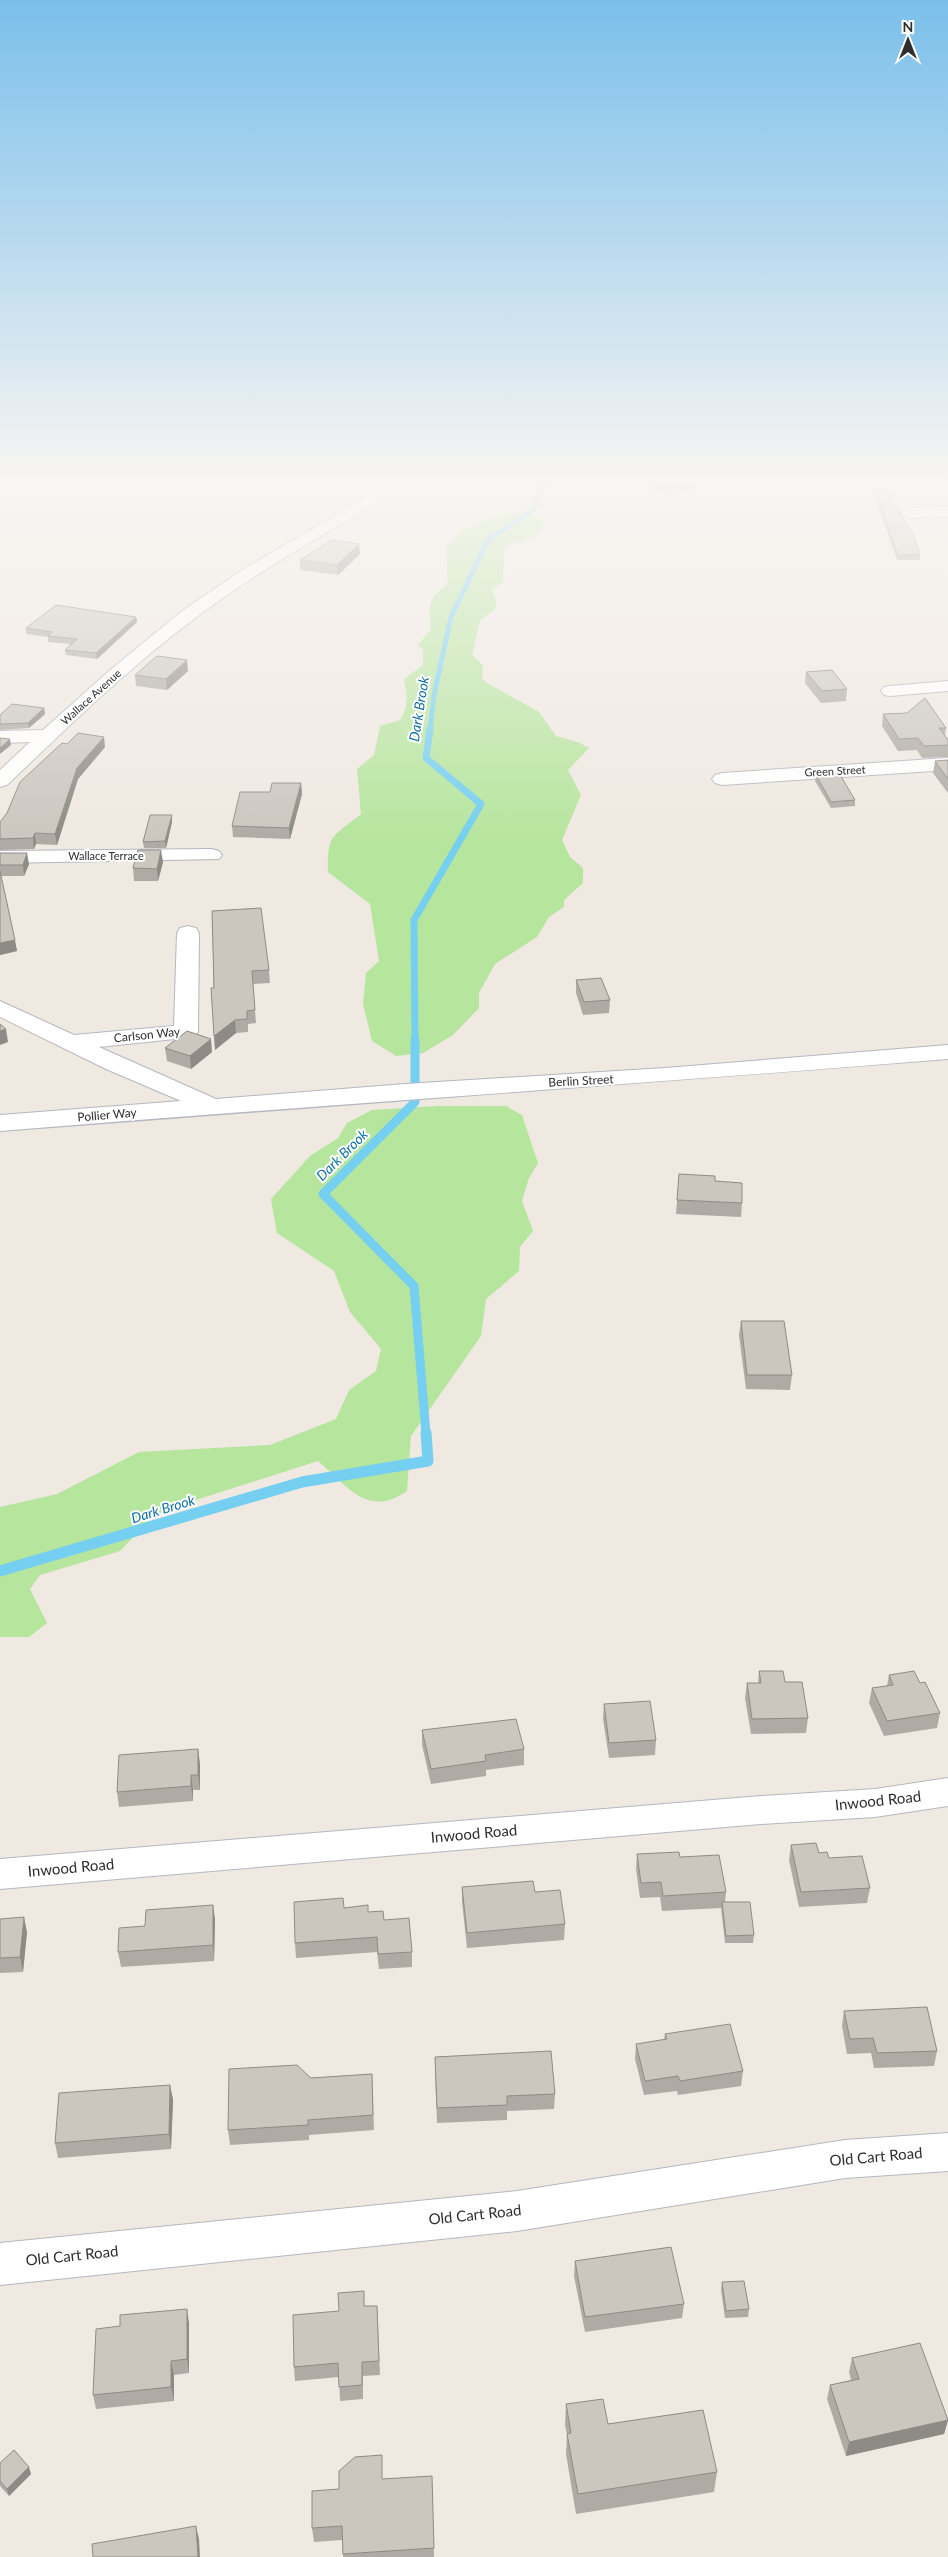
<svg xmlns="http://www.w3.org/2000/svg" width="948" height="2557" font-family="Lato,sans-serif">
<rect width="100%" height="100%" fill="#efe9e1"/>
<g fill="#b6e59e">
<path d="M526 512 538 516 544 526 533 538 510 545 504 550 503 582 492 590 497 604 494 610 480 620 472 655 483 665 482 678 487 683 539 712 556 736 580 743 589 748 568 770 581 795 562 840 570 857 583 868V883L564 900V907L549 917 537 937 495 964 479 993V1008L453 1035 423 1053 396 1056 372 1041 363 1004 366 973 379 961 370 904 328 872C327 833 333 837 361 814L357 769 374 755 380 726 400 720C409 706 407 695 404 679L423 665V650L418 645 431 629C429 605 427 599 448 584L446 548C465 522 495 515 526 512Z"/>
<path d="M437 1106H506L522 1115 538 1163 529 1178 522 1201 533 1231 520 1247 519 1271 486 1299 481 1336 411 1436 407 1491C368 1519 346 1485 318 1461L174 1507 154 1516 120 1551 40 1575 30 1589 47 1623 29 1637H0V1507L57 1494 139 1452 270 1445 336 1419 349 1390 376 1371 381 1349 350 1312 334 1271 277 1233 271 1199 310 1156 338 1138 347 1123 372 1110Z"/>
</g>
<path fill="#75cff0" d="M658 483H694L698 487C682 493 667 494 650 489Z"/>
<g fill="none" stroke-linecap="round" stroke-linejoin="round">
<polyline stroke="#75cff0" stroke-width="5" points="430,730 434,695 451,617 488,540 533,510 545,483"/>
<polyline stroke="#75cff0" stroke-width="7" points="415,1041 414,920 481,804 426,758 430,729"/>
<polyline stroke="#75cff0" stroke-width="9" points="415,1040 415,1102 323,1194 414,1286 426,1434"/>
<polyline stroke="#75cff0" stroke-width="11" points="0,1571 302,1482 428,1461 426,1433"/>
<defs>
<g id="minor">
<path d="M376 483H391L383 496 370 507C310 542 249 577 194 619 127 669 67 728 7 785L0 787V770L30 742 0 743V731L43 730 109 671 182 611 247 567 360 501Z"/>
<polygon points="948,507 948,517 909,518 901,513 909,508"/>
<polygon points="948,681 948,691 890,696 884,695 881,691 884,687 890,686"/>
<polygon points="948,758 948,770 722,785 715,783 712,779 715,775 722,773"/>
<polygon points="212,849 219,851 222,855 219,859 0,863 0,851"/>
<path d="M188 926 196 928 199 933 198 1032 194 1037 99 1047 216 1099 405 1084 665 1068 948 1045V1059C632 1085 316 1105 0 1131V1115L181 1101 106 1069 0 1017V1001L74 1035 174 1026 177 933 180 928Z"/>
<polygon points="948,1778 948,1806 875,1817 761,1824 0,1889 0,1859 761,1796 875,1789"/>
<polygon points="948,2133 948,2171 845,2178 517,2231 0,2285 0,2243 517,2191 845,2140"/>
</g>
</defs>
<use href="#minor" stroke="#b4b7c1" stroke-width="2"/>
<use href="#minor" fill="#fff" fill-rule="evenodd"/>
</g>
<g fill="#afaba4">
<polygon points="875,492 920,555 920,560 897,560 875,497"/>
<polygon points="359,544 360,554 338,575 300,570 300,560"/>
<polygon points="136,617 137,622 97,659 66,655 65,650 71,644 48,642 48,637 26,634 26,628"/>
<polygon points="188,671 167,690 136,686 135,675"/>
<polygon points="806,672 847,689 846,701 821,703 805,683"/>
<polygon points="44,708 45,714 29,728 0,730 0,715"/>
<polygon points="883,714 946,728 945,735 948,740 948,757 922,758 917,750 898,751 882,726"/>
<polygon points="105,747 78,779 57,845 36,844 34,849 0,850 0,822"/>
<polygon points="948,760 948,793 933,773 935,761"/>
<polygon points="816,775 855,800 855,806 831,808 815,781"/>
<polygon points="301,783 302,794 290,839 233,837 232,826 270,792"/>
<polygon points="172,815 172,822 166,848 144,848 143,842"/>
<polygon points="0,853 29,864 24,876 1,876 17,951 0,955"/>
<polygon points="163,862 158,881 134,881 133,868"/>
<polygon points="212,911 269,970 270,983 253,984 256,1023 248,1024 248,1032 236,1033 215,1050"/>
<polygon points="576,980 610,1000 609,1013 583,1015 576,993"/>
<polygon points="165,1048 212,1052 191,1069 167,1061"/>
<polygon points="679,1174 715,1181 742,1203 741,1217 676,1214"/>
<polygon points="741,1321 792,1375 790,1390 746,1389 739,1335"/>
<polygon points="759,1671 808,1718 806,1733 751,1734 745,1698 747,1683 758,1683"/>
<polygon points="889,1675 920,1683 940,1713 937,1728 884,1736 869,1703 872,1688 887,1686"/>
<polygon points="604,1704 656,1740 655,1755 609,1758 603,1719"/>
<polygon points="422,1730 524,1749 524,1765 486,1770 486,1776 431,1784 422,1745"/>
<polygon points="198,1749 200,1765 200,1790 193,1790 193,1801 119,1807 117,1792"/>
<polygon points="791,1845 819,1853 829,1858 870,1888 867,1903 799,1907 789,1860"/>
<polygon points="637,1854 680,1857 726,1892 725,1902 754,1935 753,1943 725,1943 721,1908 662,1911 660,1897 640,1898 636,1869"/>
<polygon points="462,1887 535,1892 565,1924 564,1940 467,1948 462,1902"/>
<polygon points="213,1905 215,1920 214,1961 121,1967 118,1952 145,1926"/>
<polygon points="344,1908 368,1912 384,1920 412,1952 412,1967 379,1969 377,1952 296,1958 295,1943"/>
<polygon points="0,1919 27,1932 23,1972 0,1973"/>
<polygon points="844,2011 937,2051 934,2066 874,2068 871,2053 847,2054 842,2026"/>
<polygon points="665,2034 743,2071 741,2086 678,2095 677,2091 644,2095 635,2059 636,2044 664,2040"/>
<polygon points="435,2072 555,2094 554,2109 507,2111 507,2120 437,2123"/>
<polygon points="372,2074 374,2130 309,2135 309,2140 230,2145 228,2130 311,2078"/>
<polygon points="170,2085 173,2100 171,2149 58,2158 55,2143"/>
<polygon points="575,2261 684,2304 682,2318 585,2332 574,2276"/>
<polygon points="722,2282 749,2309 748,2317 725,2318 721,2290"/>
<polygon points="365,2306 377,2306 380,2375 363,2376 363,2399 340,2401 339,2377 295,2381 294,2367 339,2311"/>
<polygon points="189,2323 189,2373 174,2375 174,2401 96,2409 93,2395"/>
<polygon points="852,2358 948,2420 944,2434 846,2456 827,2399 830,2385 851,2380 849,2372"/>
<polygon points="566,2404 608,2424 717,2472 714,2492 576,2514 566,2454 567,2435 565,2425"/>
<polygon points="0,2463 31,2474 9,2496 0,2486"/>
<polygon points="432,2476 434,2557 343,2557 342,2540 314,2542 312,2528 339,2489 383,2479"/>
</g>
<g fill="#8e8b86">
<polygon points="359,544 360,554 338,575 337,565"/>
<polygon points="136,617 137,622 97,659 96,653"/>
<polygon points="187,660 188,671 167,690 166,679"/>
<polygon points="44,708 45,714 29,728 28,723"/>
<polygon points="104,737 105,747 78,779 57,845 55,834 77,768"/>
<polygon points="10,739 11,745 0,754 0,748"/>
<polygon points="301,783 302,794 290,839 289,828"/>
<polygon points="172,815 172,822 166,848 165,841"/>
<polygon points="35,833 36,844 34,849 33,838"/>
<polygon points="161,850 163,862 158,881 157,869"/>
<polygon points="27,853 29,864 24,876 23,865"/>
<polygon points="15,940 17,951 0,955 0,943"/>
<polygon points="235,1020 236,1033 215,1050 214,1036"/>
<polygon points="6,1029 8,1042 0,1045 0,1031"/>
<polygon points="211,1039 212,1052 191,1069 190,1056"/>
<polygon points="198,1749 200,1765 200,1790 198,1775"/>
<polygon points="191,1775 193,1790 193,1801 191,1786"/>
<polygon points="213,1905 215,1920 214,1961 213,1945"/>
<polygon points="24,1917 27,1932 23,1972 20,1957"/>
<polygon points="170,2085 173,2100 171,2149 169,2134"/>
<polygon points="187,2309 189,2323 189,2373 187,2359"/>
<polygon points="171,2361 174,2375 174,2401 171,2387"/>
<polygon points="948,2420 944,2434 846,2456 849,2442"/>
<polygon points="29,2467 31,2474 9,2496 7,2489"/>
<polygon points="196,2526 199,2539 200,2557 198,2557"/>
</g>
<g fill="#cbc7bf" stroke="#8e8b86">
<polygon points="885,488 914,537 920,555 898,555 875,492"/>
<polygon points="332,540 359,544 337,565 300,560"/>
<polygon points="56,605 136,617 96,653 65,650 77,639 48,636 52,632 26,628"/>
<polygon points="157,656 187,660 166,679 135,675"/>
<polygon points="832,670 847,689 822,691 806,672"/>
<polygon points="925,698 946,728 939,728 948,740 948,745 924,746 918,738 899,739 883,714 907,713"/>
<polygon points="12,704 44,708 28,723 0,724 0,715"/>
<polygon points="78,733 104,737 77,768 55,834 35,833 33,838 0,839 0,822 7,813 20,782 62,743 67,744"/>
<polygon points="0,738 10,739 0,748"/>
<polygon points="948,760 948,779 935,761"/>
<polygon points="839,773 855,800 831,802 816,775"/>
<polygon points="272,783 301,783 289,828 232,826 240,792 270,792"/>
<polygon points="150,815 172,815 165,841 143,842"/>
<polygon points="138,850 161,850 157,869 133,868"/>
<polygon points="0,853 27,853 23,865 0,865"/>
<polygon points="0,871 15,940 0,943"/>
<polygon points="261,908 269,970 252,971 255,1010 247,1011 247,1019 235,1020 214,1036 211,988 214,988 212,911"/>
<polygon points="601,978 610,1000 584,1002 576,980"/>
<polygon points="0,1024 6,1029 0,1031"/>
<polygon points="187,1031 211,1039 190,1056 165,1048"/>
<polygon points="679,1174 715,1176 715,1181 742,1183 742,1203 677,1200"/>
<polygon points="741,1321 784,1321 792,1375 747,1375"/>
<polygon points="759,1671 783,1671 785,1682 802,1682 808,1718 752,1719 747,1683 761,1683"/>
<polygon points="914,1671 920,1683 925,1682 940,1713 887,1721 872,1688 893,1685 889,1675"/>
<polygon points="650,1701 656,1740 609,1743 604,1704"/>
<polygon points="516,1719 524,1749 485,1755 486,1761 431,1769 422,1730"/>
<polygon points="198,1749 198,1775 191,1775 191,1786 117,1792 119,1755"/>
<polygon points="816,1843 819,1853 827,1852 829,1858 862,1856 870,1888 801,1892 791,1845"/>
<polygon points="679,1852 680,1857 719,1855 726,1892 663,1896 661,1882 641,1883 637,1854"/>
<polygon points="533,1881 535,1892 560,1890 565,1924 467,1933 462,1887"/>
<polygon points="343,1898 344,1908 368,1905 368,1912 383,1911 384,1920 409,1918 412,1952 378,1954 377,1937 295,1943 294,1902"/>
<polygon points="722,1902 750,1902 754,1935 726,1936"/>
<polygon points="213,1905 213,1945 118,1952 119,1928 145,1926 146,1910"/>
<polygon points="24,1917 20,1957 0,1958 0,1919"/>
<polygon points="927,2007 937,2051 877,2053 873,2038 850,2039 844,2011"/>
<polygon points="730,2024 743,2071 680,2081 678,2076 645,2081 636,2044 667,2039 665,2034"/>
<polygon points="551,2051 555,2094 507,2096 507,2105 437,2108 435,2057"/>
<polygon points="297,2065 311,2078 372,2074 373,2115 308,2120 308,2125 228,2130 229,2069"/>
<polygon points="170,2085 169,2134 55,2143 59,2093"/>
<polygon points="671,2247 684,2304 585,2317 575,2261"/>
<polygon points="744,2281 749,2309 726,2311 722,2282"/>
<polygon points="364,2291 364,2306 377,2306 379,2361 362,2362 362,2385 339,2387 338,2363 294,2367 293,2315 339,2311 338,2293"/>
<polygon points="187,2309 187,2359 171,2361 171,2387 93,2395 96,2329 120,2326 120,2315"/>
<polygon points="920,2343 948,2420 849,2442 830,2385 859,2379 852,2358"/>
<polygon points="603,2399 608,2424 703,2410 717,2472 578,2494 567,2434 571,2433 566,2404"/>
<polygon points="14,2450 29,2467 7,2489 0,2481 0,2463"/>
<polygon points="382,2455 382,2479 432,2476 434,2548 343,2554 342,2526 312,2528 312,2491 339,2489 339,2471 355,2457"/>
<polygon points="196,2526 198,2557 93,2557 92,2544"/>
</g>
<linearGradient id="sky" x2="0" y2="1"><stop stop-color="#7abfeb"/><stop offset="0.57" stop-color="#f8f5f2"/><stop offset="1" stop-color="#f8f5f2" stop-opacity="0"/></linearGradient>
<rect width="948" height="841" fill="url(#sky)"/>
<g text-anchor="middle" stroke-width="4" stroke-linejoin="round" paint-order="stroke">
<g font-size="11" fill="#2e2e2e" stroke="#fff">
<text transform="translate(91 697) rotate(-42)" y="4">Wallace Avenue</text>
<text transform="translate(835 771) rotate(-3)" y="4">Green Street</text>
<text x="106" y="860">Wallace Terrace</text>
</g>
<g font-size="12" fill="#2e2e2e" stroke="#fff">
<text transform="translate(147 1035) rotate(-6)" y="4">Carlson Way</text>
<text transform="translate(581 1081) rotate(-3)" y="4">Berlin Street</text>
<text transform="translate(107 1115) rotate(-5)" y="4">Pollier Way</text>
</g>
<g font-size="14" font-style="italic" fill="#0d6fa3" stroke="#fff">
<text transform="translate(419 709) rotate(-81)" y="5">Dark Brook</text>
<text transform="translate(342 1155) rotate(-45)" y="5">Dark Brook</text>
<text transform="translate(163 1509) rotate(-17)" y="5">Dark Brook</text>
</g>
<g font-size="15" fill="#2e2e2e" stroke="#fff">
<text transform="translate(878 1801) rotate(-6)" y="5">Inwood Road</text>
<text transform="translate(474 1834) rotate(-5)" y="5">Inwood Road</text>
<text transform="translate(71 1868) rotate(-5)" y="5">Inwood Road</text>
<text transform="translate(876 2157) rotate(-5)" y="5">Old Cart Road</text>
<text transform="translate(475 2215) rotate(-6)" y="5">Old Cart Road</text>
<text transform="translate(72 2256) rotate(-6)" y="5">Old Cart Road</text>
</g>
</g>
<g transform="translate(908 40)" stroke="#ffffff" stroke-width="4" paint-order="stroke">
<path d="M0-4L9 19L0 12L-9 19Z" fill="#2e2e2e"/>
<text y="-8" font-size="14" font-weight="bold" text-anchor="middle" fill="#2e2e2e">N</text>
</g>
</svg>
